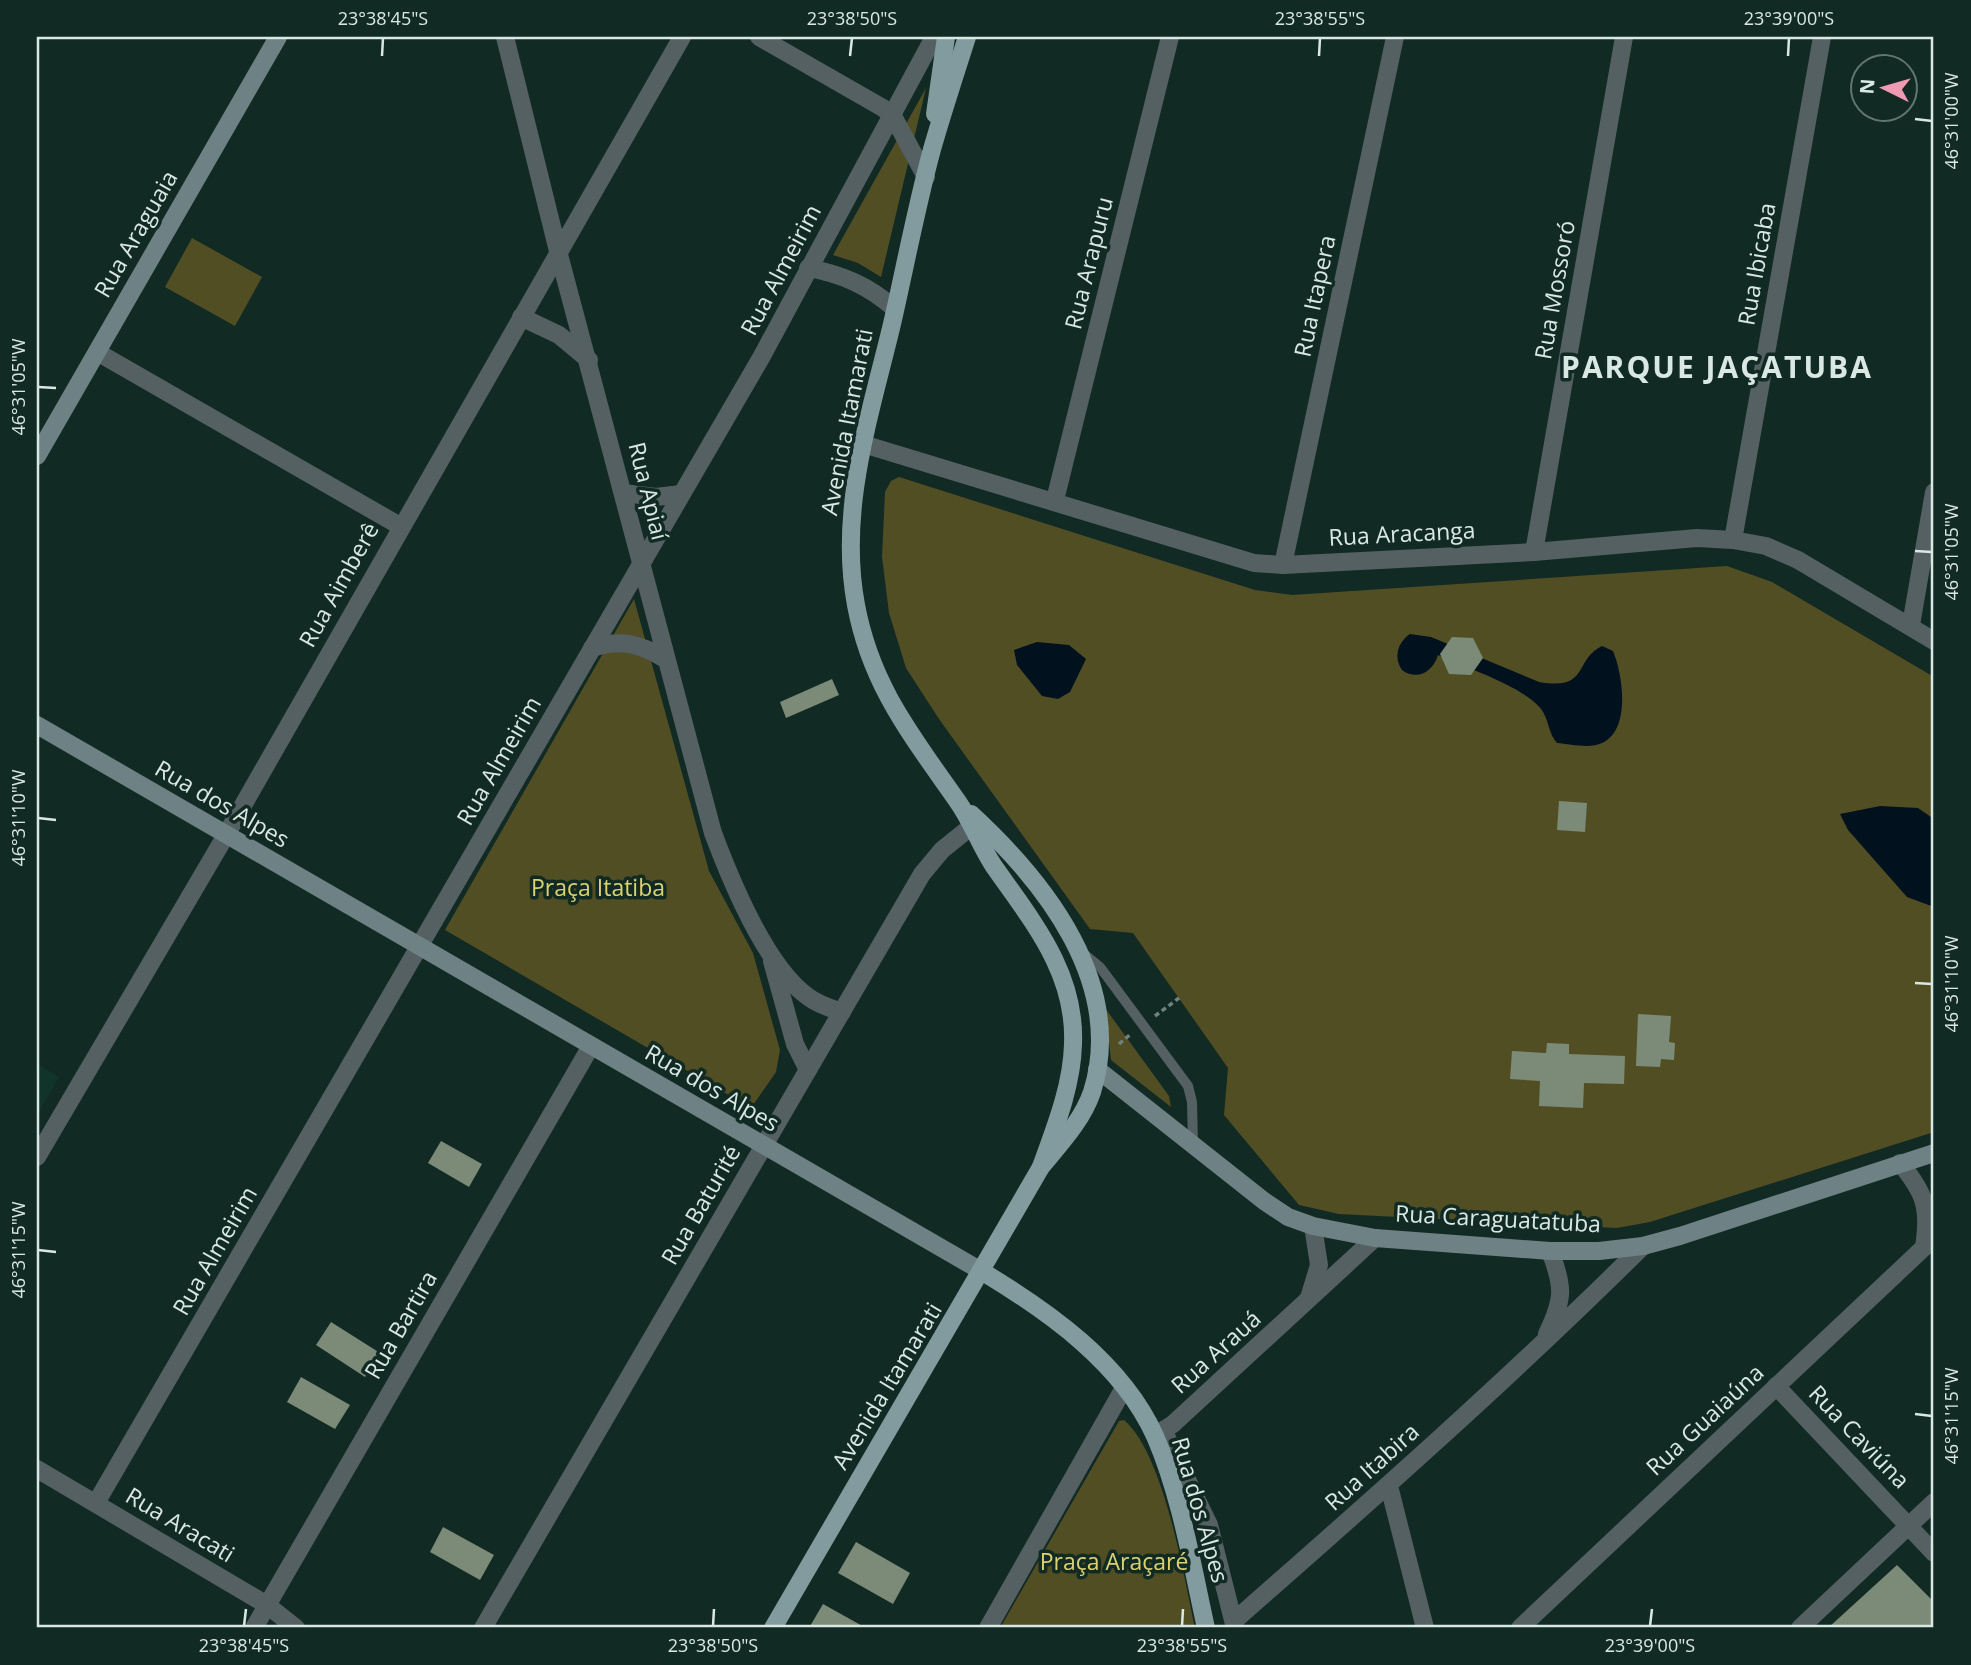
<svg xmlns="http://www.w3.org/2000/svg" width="1971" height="1665" font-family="'Open Sans',sans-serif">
<rect width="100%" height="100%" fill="#122a24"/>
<polygon fill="#11342a" points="37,1064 59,1077 37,1116"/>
<g fill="#524e24">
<polygon points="926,88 881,277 858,263 833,255"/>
<polygon points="192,238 262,277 235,326 165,287"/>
<polygon points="899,477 1255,590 1292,595 1727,566 1772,582 1934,677 1934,1132 1650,1222 1617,1228 1339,1214 1299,1205 1224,1115 1228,1068 1133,933 1090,929 939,719 906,668 889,613 882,557 885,492 891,481"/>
<polygon points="634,599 709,871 753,953 780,1050 776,1072 751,1108 445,930"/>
<polygon points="1105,1008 1169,1096 1171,1107 1111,1060"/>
<path d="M1124 1420C1164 1454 1184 1577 1195 1628H1000L1119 1421Z"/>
</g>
<g fill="#01111e">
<path d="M1410 634 1431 637 1539 682C1590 691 1573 660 1602 646L1613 651C1623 675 1631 730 1602 743 1590 749 1570 744 1557 743 1548 733 1549 719 1541 709 1523 686 1466 668 1438 655 1433 672 1417 681 1402 670 1393 657 1398 642 1410 634Z"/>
<polygon points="1037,642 1069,645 1086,659 1070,692 1058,699 1042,696 1017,665 1014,650"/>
<polygon points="1880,806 1918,808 1934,819 1934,907 1907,897 1848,830 1840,814"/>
</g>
<g fill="#7c8b77">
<polygon points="1452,637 1473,638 1483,658 1471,675 1449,674 1440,654"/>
<polygon points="832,679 839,695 786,718 780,702"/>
<polygon points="1559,801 1587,803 1585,832 1557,830"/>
<polygon points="1638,1014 1671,1016 1669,1042 1675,1043 1674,1060 1661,1059 1660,1067 1636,1066"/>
<polygon points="1547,1043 1569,1044 1569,1054 1625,1056 1624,1084 1584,1083 1583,1108 1539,1106 1540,1081 1510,1079 1512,1051 1546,1053"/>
<polygon points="441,1141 482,1164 469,1187 428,1163"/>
<polygon points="331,1322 380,1353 365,1377 316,1345"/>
<polygon points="301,1377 350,1405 335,1429 287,1402"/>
<polygon points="443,1527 494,1555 480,1580 430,1552"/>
<polygon points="856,1542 910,1573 893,1604 838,1573"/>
<polygon points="1897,1565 1934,1602 1934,1628 1828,1628"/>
<polygon points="823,1604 866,1628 809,1628"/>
</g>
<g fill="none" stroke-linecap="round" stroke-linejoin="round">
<g stroke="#6f827d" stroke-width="3.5" stroke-dasharray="5 3.5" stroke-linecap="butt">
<polyline points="1155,1016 1179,998"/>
<polyline points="1119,1044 1132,1033"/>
</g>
<polyline stroke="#546062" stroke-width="10" points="1083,953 1100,967 1188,1086 1192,1102 1193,1145"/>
<g stroke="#546062" stroke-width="18">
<path d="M505 37 558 251 713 833C731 881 766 966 807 996 817 1004 830 1008 842 1012"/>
<polyline points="759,37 883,108 893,116 926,177"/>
<path d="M808 268C842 274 869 286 895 309"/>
<polyline points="521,317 559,335 589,360"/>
<polyline points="97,352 400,526"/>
<polyline points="863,444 1254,563 1283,565 1534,552 1697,538 1733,540 1766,546 1798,560 1934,641"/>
<polyline points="623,493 656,497 681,494"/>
<polyline points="1055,500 1170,37"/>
<polyline points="1733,540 1822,37"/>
<polyline points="1534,552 1624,37"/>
<polyline points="1283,565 1395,37"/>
<polyline points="1911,625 1934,492"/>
<path d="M592 648C621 639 639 643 665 659"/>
<polyline points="772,961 795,1044 808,1070"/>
<polyline points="37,1157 226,835 682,37"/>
<path d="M1900 1163C1925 1193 1930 1208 1924 1247"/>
<polyline points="1309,1298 1319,1265 1313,1226"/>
<path d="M1547 1334C1564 1299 1564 1287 1550 1251"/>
<polyline points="1776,1386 1934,1553"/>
<polyline points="1163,1430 1209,1525 1235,1628"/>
<polyline points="1155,1436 1173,1424 1375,1238"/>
<polyline points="37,1469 267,1605 296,1628"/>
<polyline points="1389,1486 1425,1628"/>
<polyline points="96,1503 762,356 934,37"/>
<path d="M1234 1621C1373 1499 1511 1377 1643 1246"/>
<polyline points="254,1628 591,1046"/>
<polyline points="483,1628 922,874 942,850 978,821"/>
<polyline points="988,1628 1124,1388"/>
<polyline points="1520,1628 1934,1238"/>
<polyline points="1800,1628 1934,1502"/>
</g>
<g stroke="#6e8184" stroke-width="18">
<polyline points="37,456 278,37"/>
<polyline points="37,725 983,1272"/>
<polyline points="1097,1069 1264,1201 1288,1217 1313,1226 1375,1238 1550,1251 1599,1251 1643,1246 1680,1236 1934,1153"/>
</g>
<g stroke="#829b9e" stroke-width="18">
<path d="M967 37C955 75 942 114 931 153 916 209 905 267 892 324 870 416 838 510 856 605 871 686 912 736 958 802 972 822 980 845 993 865 1032 921 1076 972 1073 1044 1072 1086 1055 1128 1041 1167"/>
<polyline points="935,114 946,37"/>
<path d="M983 1272C1049 1312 1122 1363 1155 1436 1181 1496 1192 1565 1206 1628"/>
<path d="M773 1628 1041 1167C1060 1144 1082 1121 1092 1092 1126 984 1045 882 971 814"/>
</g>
</g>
<path fill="none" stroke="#dae8e3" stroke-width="2.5" d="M382 56 383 38M850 56 852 38M1319 56 1320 38M1788 56 1789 38M1915 119 1932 121M38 387 56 388M1915 551 1932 552M38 818 56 820M1915 983 1932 984M38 1250 56 1252M1915 1414 1932 1416M244 1626 246 1609M713 1626 714 1609M1182 1626 1183 1609M1650 1626 1652 1609"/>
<g text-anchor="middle" stroke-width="7" stroke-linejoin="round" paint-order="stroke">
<g font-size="23" fill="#dae8e3" stroke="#122a24">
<text transform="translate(136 234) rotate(-60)" y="8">Rua Araguaia</text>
<text transform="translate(1089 263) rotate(-76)" y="8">Rua Arapuru</text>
<text transform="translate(1757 264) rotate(-80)" y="8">Rua Ibicaba</text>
<text transform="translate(781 270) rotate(-62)" y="8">Rua Almeirim</text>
<text transform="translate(1555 290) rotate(-80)" y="8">Rua Mossoró</text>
<text transform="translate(1315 296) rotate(-78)" y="8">Rua Itapera</text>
<text transform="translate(847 422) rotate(-79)" y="8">Avenida Itamarati</text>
<text transform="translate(648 491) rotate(76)" y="8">Rua Apiaí</text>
<text transform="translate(1402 534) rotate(-3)" y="8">Rua Aracanga</text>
<text transform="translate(339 585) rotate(-61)" y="8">Rua Aimberê</text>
<text transform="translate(499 761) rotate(-60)" y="8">Rua Almeirim</text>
<text transform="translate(222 804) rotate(30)" y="8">Rua dos Alpes</text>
<text transform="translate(712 1088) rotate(30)" y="8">Rua dos Alpes</text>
<text transform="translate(701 1205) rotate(-60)" y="8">Rua Baturité</text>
<text transform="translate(1498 1219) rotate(3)" y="8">Rua Caraguatatuba</text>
<text transform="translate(215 1251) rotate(-60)" y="8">Rua Almeirim</text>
<text transform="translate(401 1325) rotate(-60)" y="8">Rua Bartira</text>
<text transform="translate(1216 1352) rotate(-42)" y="8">Rua Arauá</text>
<text transform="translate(887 1386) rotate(-59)" y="8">Avenida Itamarati</text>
<text transform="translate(1705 1420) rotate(-43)" y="8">Rua Guaiaúna</text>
<text transform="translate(1859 1437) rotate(46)" y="8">Rua Caviúna</text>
<text transform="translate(1372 1467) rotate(-42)" y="8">Rua Itabira</text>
<text transform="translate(1200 1510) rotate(74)" y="8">Rua dos Alpes</text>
<text transform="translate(180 1525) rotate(31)" y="8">Rua Aracati</text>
</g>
<g font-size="23" fill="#dbd16e" stroke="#122a24">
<text x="598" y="896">Praça Itatiba</text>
<text x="1114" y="1570">Praça Araçaré</text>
</g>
<g font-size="30" font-weight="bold" letter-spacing="2" fill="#dae8e3" stroke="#122a24">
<text x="1717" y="378">PARQUE JAÇATUBA</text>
</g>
</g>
<rect width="1971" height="1665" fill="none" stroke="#122a24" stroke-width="77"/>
<g transform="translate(1884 88) rotate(275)"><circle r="33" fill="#122a24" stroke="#627670" stroke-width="2"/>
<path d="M0-5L12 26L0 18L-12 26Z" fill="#f19ab4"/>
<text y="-10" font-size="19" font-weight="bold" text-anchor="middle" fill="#dae8e3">N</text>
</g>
<rect x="38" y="38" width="1894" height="1588" fill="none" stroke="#dae8e3" stroke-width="2.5"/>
<g font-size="18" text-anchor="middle" fill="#dae8e3">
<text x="383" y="25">23°38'45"S</text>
<text x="852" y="25">23°38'50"S</text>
<text x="1320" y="25">23°38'55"S</text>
<text x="1789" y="25">23°39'00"S</text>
<text transform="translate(1952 121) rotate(-90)" y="6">46°31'00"W</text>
<text transform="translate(19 387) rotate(-90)" y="6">46°31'05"W</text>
<text transform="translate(1952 552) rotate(-90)" y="6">46°31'05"W</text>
<text transform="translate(19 818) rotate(-90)" y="6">46°31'10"W</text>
<text transform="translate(1952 984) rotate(-90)" y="6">46°31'10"W</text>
<text transform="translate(19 1250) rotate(-90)" y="6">46°31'15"W</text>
<text transform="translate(1952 1416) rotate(-90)" y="6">46°31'15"W</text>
<text x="244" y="1652">23°38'45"S</text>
<text x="713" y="1652">23°38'50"S</text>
<text x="1182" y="1652">23°38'55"S</text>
<text x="1650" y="1652">23°39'00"S</text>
</g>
</svg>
